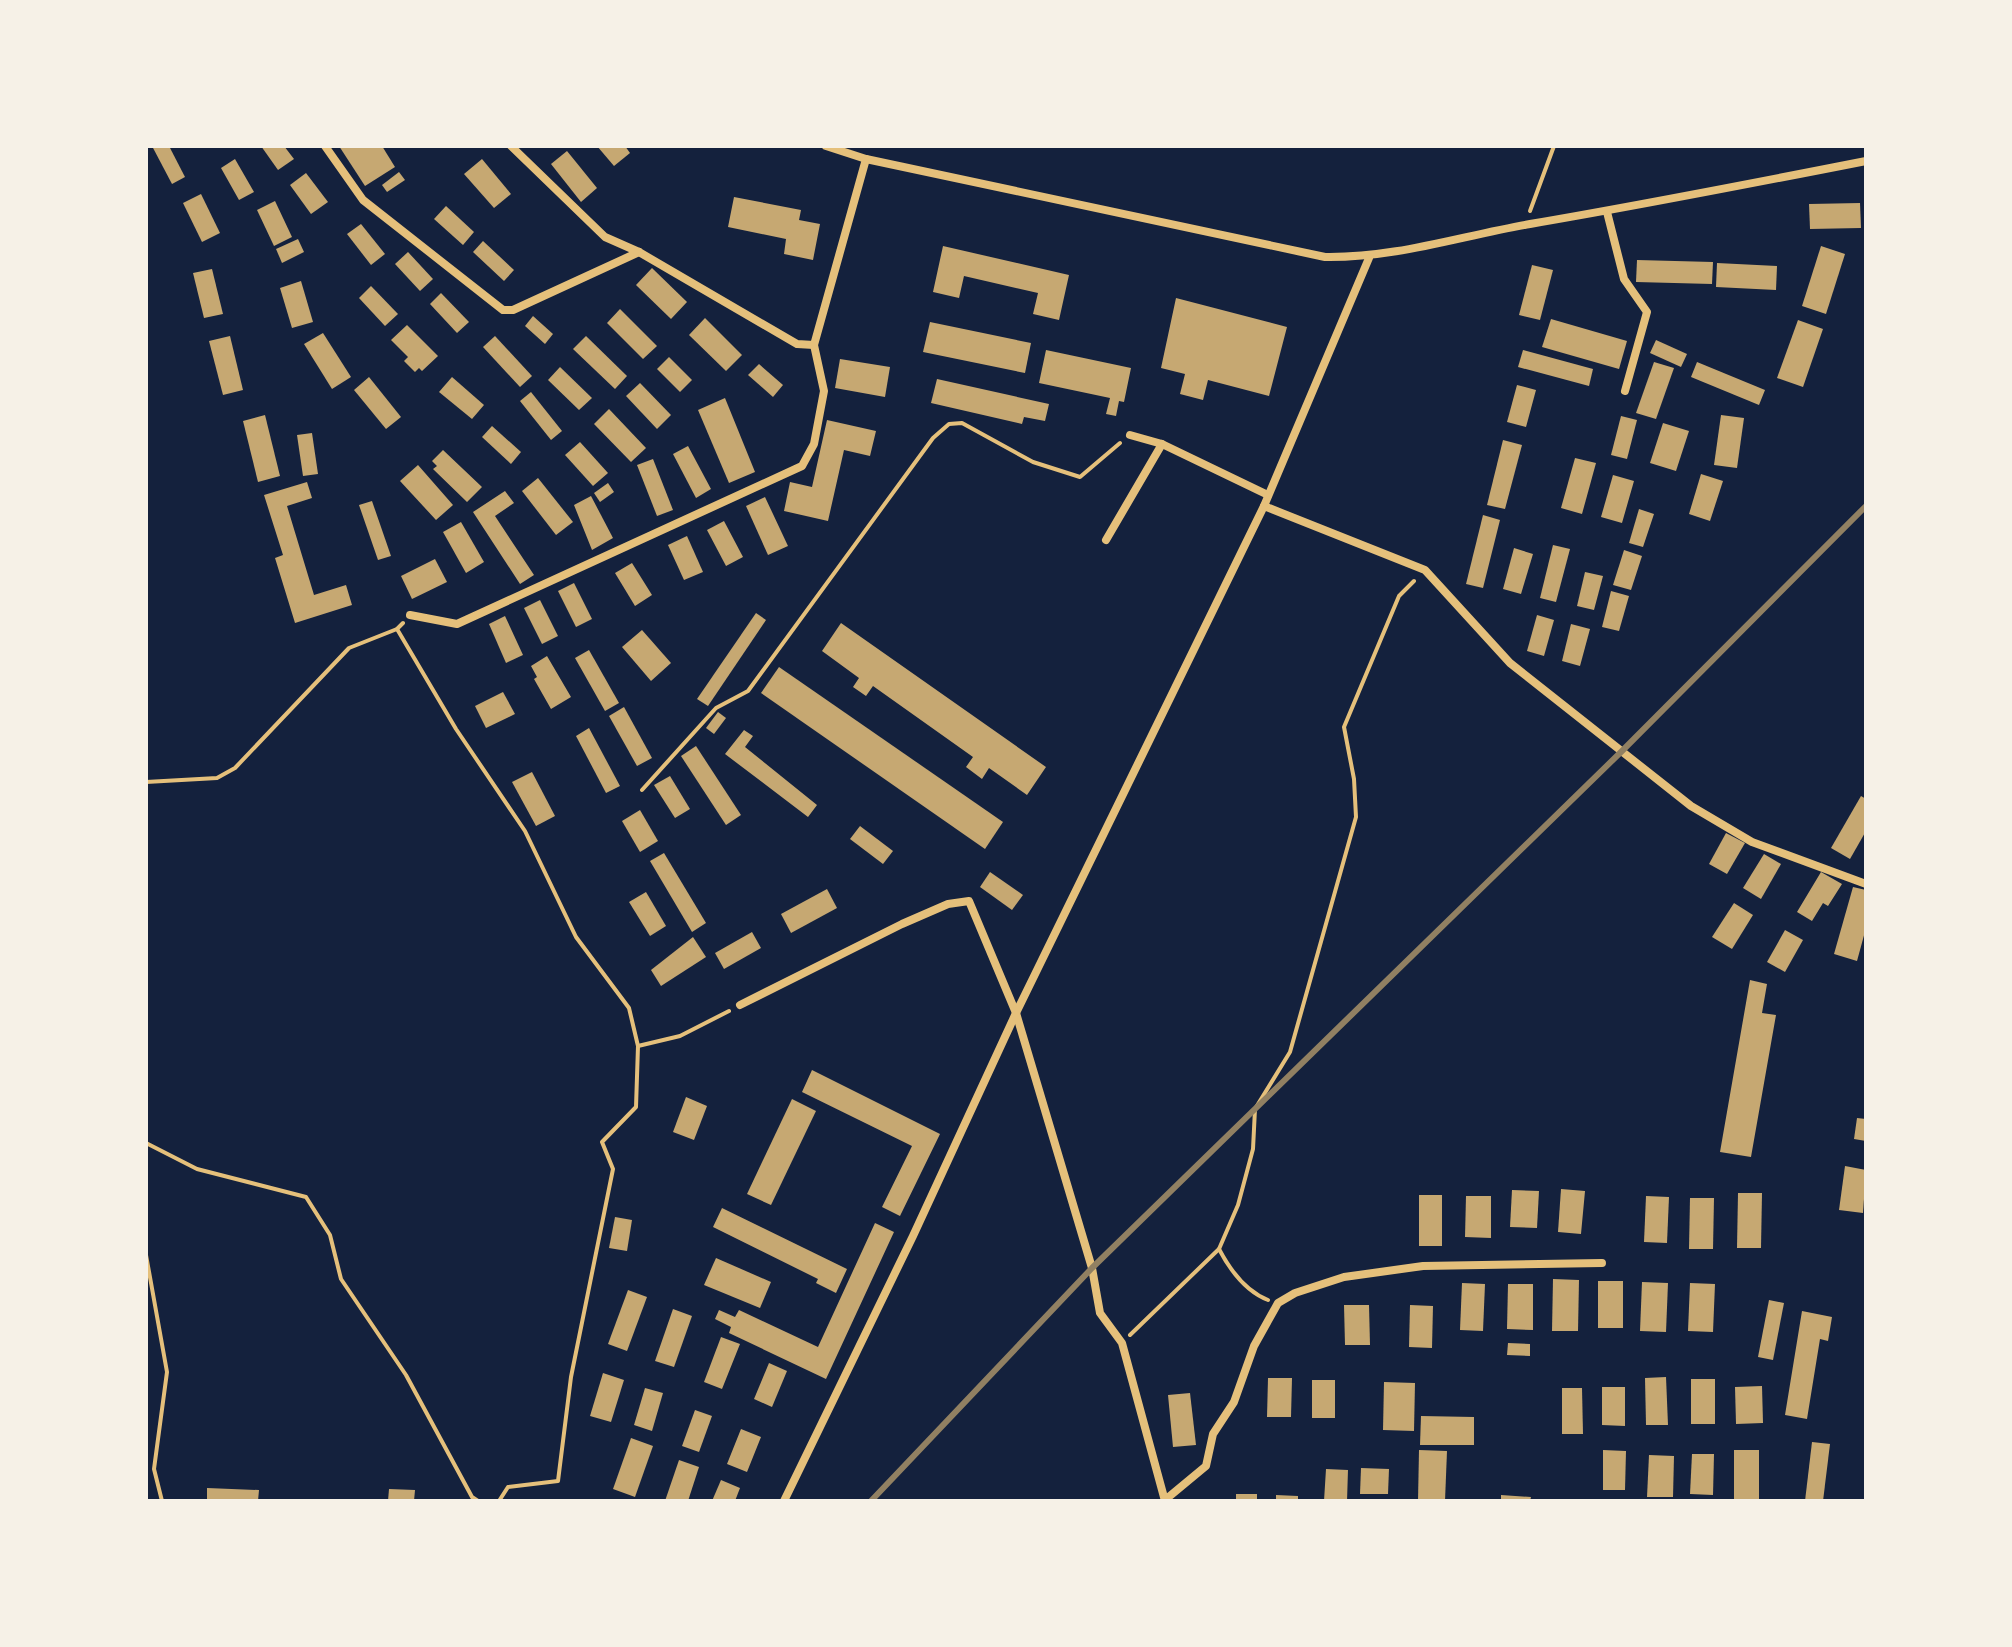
<svg xmlns="http://www.w3.org/2000/svg" width="2012" height="1647" font-family="'PT Sans',sans-serif">
<rect width="100%" height="100%" fill="#14213d"/>
<g fill="#c6a872">
<polygon points="152,146 169,146 185,177 172,184"/>
<polygon points="261,146 284,146 294,159 278,170"/>
<polygon points="339,146 382,146 395,167 365,186"/>
<polygon points="597,146 625,146 630,153 614,166"/>
<polygon points="567,151 597,188 581,202 551,164"/>
<polygon points="235,159 254,192 239,200 221,168"/>
<polygon points="482,159 511,194 494,208 464,174"/>
<polygon points="399,172 405,180 387,192 382,185"/>
<polygon points="306,173 328,202 311,214 290,185"/>
<polygon points="201,194 220,233 202,242 183,203"/>
<polygon points="734,197 801,210 799,220 820,224 813,260 784,254 786,239 728,227"/>
<polygon points="275,201 292,237 274,246 257,210"/>
<polygon points="1860,203 1861,228 1810,229 1809,204"/>
<polygon points="446,206 474,232 463,245 434,219"/>
<polygon points="361,224 385,254 371,265 347,234"/>
<polygon points="298,239 304,252 282,263 276,249"/>
<polygon points="483,241 514,270 504,281 473,252"/>
<polygon points="943,246 1069,275 1059,320 1033,314 1038,293 964,276 959,298 933,292"/>
<polygon points="1821,246 1845,254 1826,314 1802,306"/>
<polygon points="408,252 433,279 420,291 395,264"/>
<polygon points="1637,260 1713,262 1712,284 1636,282"/>
<polygon points="1717,263 1777,266 1776,290 1716,287"/>
<polygon points="1532,265 1553,270 1540,320 1519,315"/>
<polygon points="652,268 687,302 671,319 636,285"/>
<polygon points="212,269 223,314 204,318 193,273"/>
<polygon points="301,281 313,322 292,328 280,288"/>
<polygon points="371,286 398,314 385,326 359,298"/>
<polygon points="441,293 469,322 457,333 430,304"/>
<polygon points="1176,298 1287,327 1269,396 1208,380 1203,400 1180,394 1185,374 1161,368"/>
<polygon points="620,309 657,346 643,359 607,323"/>
<polygon points="533,316 553,334 545,344 525,326"/>
<polygon points="705,318 742,355 726,371 689,335"/>
<polygon points="1551,319 1627,341 1619,369 1542,347"/>
<polygon points="1798,320 1823,329 1803,387 1777,378"/>
<polygon points="930,322 1031,343 1025,373 923,352"/>
<polygon points="407,325 438,356 422,371 419,368 415,372 404,361 408,357 391,340"/>
<polygon points="323,333 351,377 332,389 304,344"/>
<polygon points="230,336 243,390 223,395 209,341"/>
<polygon points="495,336 532,376 520,387 483,347"/>
<polygon points="586,336 627,376 615,389 573,349"/>
<polygon points="1656,340 1687,354 1681,367 1650,353"/>
<polygon points="1046,350 1131,368 1124,402 1119,401 1116,416 1106,414 1110,398 1039,383"/>
<polygon points="1523,350 1593,369 1589,386 1518,367"/>
<polygon points="669,357 692,380 680,392 657,369"/>
<polygon points="840,359 890,367 885,397 835,388"/>
<polygon points="1654,362 1674,368 1656,419 1636,413"/>
<polygon points="1697,362 1765,390 1759,405 1691,377"/>
<polygon points="759,364 783,385 773,397 748,375"/>
<polygon points="560,367 592,398 579,410 548,380"/>
<polygon points="369,377 401,417 386,429 354,390"/>
<polygon points="452,377 484,405 472,419 439,392"/>
<polygon points="937,379 1049,404 1045,421 1024,417 1022,424 931,403"/>
<polygon points="640,383 671,415 657,429 626,396"/>
<polygon points="1517,385 1536,390 1526,427 1507,422"/>
<polygon points="531,392 562,431 551,440 520,401"/>
<polygon points="725,398 755,472 729,483 698,410"/>
<polygon points="609,409 646,448 631,462 594,424"/>
<polygon points="265,415 280,476 258,482 243,421"/>
<polygon points="1721,415 1744,418 1737,468 1714,465"/>
<polygon points="1621,416 1637,420 1627,459 1611,455"/>
<polygon points="827,420 876,431 870,456 844,450 828,521 784,511 790,482 812,487"/>
<polygon points="1663,423 1689,431 1676,471 1650,463"/>
<polygon points="492,426 521,452 511,464 482,437"/>
<polygon points="312,433 318,474 303,476 297,435"/>
<polygon points="1503,440 1522,445 1505,509 1487,505"/>
<polygon points="580,442 608,473 593,486 565,455"/>
<polygon points="688,446 711,489 696,498 673,454"/>
<polygon points="443,450 482,487 467,502 433,469 437,466 432,461"/>
<polygon points="1575,458 1596,463 1582,514 1561,508"/>
<polygon points="653,459 673,510 657,516 637,465"/>
<polygon points="418,465 453,505 436,520 400,481"/>
<polygon points="1701,474 1723,481 1710,521 1689,514"/>
<polygon points="1613,475 1634,481 1622,523 1601,517"/>
<polygon points="538,478 573,522 556,535 522,491"/>
<polygon points="307,482 312,498 287,506 314,595 346,585 352,605 295,623 275,558 283,555 264,495"/>
<polygon points="608,483 614,492 600,502 594,493"/>
<polygon points="505,491 514,503 495,516 534,575 520,584 473,512"/>
<polygon points="591,496 613,538 592,550 574,505"/>
<polygon points="765,497 788,546 768,555 746,506"/>
<polygon points="372,501 391,556 378,560 359,505"/>
<polygon points="1639,509 1654,514 1643,547 1629,543"/>
<polygon points="1483,515 1500,520 1483,588 1466,584"/>
<polygon points="724,521 743,557 726,566 707,530"/>
<polygon points="461,522 484,562 466,573 443,532"/>
<polygon points="687,536 703,572 684,580 668,545"/>
<polygon points="1553,545 1570,549 1556,602 1540,598"/>
<polygon points="1514,548 1533,554 1521,594 1503,589"/>
<polygon points="1624,550 1642,556 1631,590 1613,585"/>
<polygon points="435,559 447,582 412,599 401,576"/>
<polygon points="632,563 652,595 635,606 615,573"/>
<polygon points="1585,572 1603,576 1594,610 1577,606"/>
<polygon points="574,583 592,619 576,627 558,591"/>
<polygon points="1611,591 1629,596 1619,631 1602,627"/>
<polygon points="540,600 558,636 542,644 524,608"/>
<polygon points="756,613 766,620 708,706 697,699"/>
<polygon points="1537,615 1554,620 1544,656 1527,651"/>
<polygon points="505,616 523,655 506,663 489,624"/>
<polygon points="841,623 1046,767 1027,795 989,768 982,779 966,767 973,757 873,686 866,696 853,687 859,678 822,651"/>
<polygon points="1571,624 1590,629 1580,666 1562,661"/>
<polygon points="642,630 671,663 651,681 622,647"/>
<polygon points="589,650 619,703 605,711 575,658"/>
<polygon points="547,656 571,697 551,709 534,679 537,677 531,666"/>
<polygon points="779,667 1003,822 985,849 761,693"/>
<polygon points="503,692 515,714 486,728 475,706"/>
<polygon points="624,707 652,758 637,766 609,716"/>
<polygon points="718,712 726,718 714,734 706,728"/>
<polygon points="589,728 620,786 606,793 576,736"/>
<polygon points="744,730 753,736 745,747 817,805 808,817 725,754"/>
<polygon points="696,746 741,815 726,825 681,756"/>
<polygon points="532,772 555,816 536,826 512,782"/>
<polygon points="670,776 690,809 675,818 654,785"/>
<polygon points="1861,796 1866,799 1866,831 1850,859 1831,848"/>
<polygon points="640,810 658,841 640,852 622,821"/>
<polygon points="860,826 893,851 883,864 850,839"/>
<polygon points="1726,833 1745,843 1727,874 1709,864"/>
<polygon points="664,853 706,923 692,932 650,861"/>
<polygon points="1764,854 1781,864 1761,899 1743,888"/>
<polygon points="990,872 1023,895 1012,910 980,887"/>
<polygon points="1821,872 1842,884 1828,906 1823,903 1812,921 1797,912"/>
<polygon points="1853,887 1866,890 1866,928 1857,961 1834,954"/>
<polygon points="827,889 837,908 791,933 781,914"/>
<polygon points="646,892 666,926 650,936 629,902"/>
<polygon points="1734,903 1753,915 1732,949 1712,937"/>
<polygon points="1785,930 1803,940 1785,972 1767,962"/>
<polygon points="752,932 761,948 724,969 715,953"/>
<polygon points="693,937 706,957 661,986 651,970"/>
<polygon points="1750,980 1767,984 1762,1013 1776,1015 1751,1157 1720,1152"/>
<polygon points="812,1070 940,1134 900,1216 882,1207 912,1146 802,1092"/>
<polygon points="686,1097 707,1106 694,1140 673,1132"/>
<polygon points="792,1099 816,1111 771,1205 747,1194"/>
<polygon points="1857,1118 1866,1119 1866,1141 1854,1139"/>
<polygon points="1845,1166 1866,1170 1863,1213 1839,1210"/>
<polygon points="1561,1189 1585,1191 1581,1234 1558,1232"/>
<polygon points="1512,1190 1539,1191 1537,1228 1510,1227"/>
<polygon points="1738,1193 1762,1193 1761,1248 1737,1248"/>
<rect x="1419" y="1195" width="23" height="51"/>
<polygon points="1466,1196 1491,1196 1491,1238 1465,1237"/>
<polygon points="1646,1196 1669,1197 1667,1243 1644,1242"/>
<polygon points="1690,1198 1714,1198 1713,1249 1689,1249"/>
<polygon points="722,1208 847,1269 836,1293 816,1283 818,1279 713,1227"/>
<polygon points="615,1217 632,1220 627,1251 609,1248"/>
<polygon points="875,1223 894,1232 826,1379 729,1333 731,1327 715,1319 719,1310 735,1317 739,1310 818,1347"/>
<polygon points="716,1258 771,1282 760,1308 704,1285"/>
<polygon points="1553,1279 1579,1280 1578,1331 1552,1331"/>
<rect x="1598" y="1281" width="25" height="47"/>
<polygon points="1642,1282 1668,1283 1666,1332 1640,1331"/>
<polygon points="1462,1283 1485,1284 1483,1331 1460,1330"/>
<polygon points="1690,1283 1715,1284 1713,1332 1688,1331"/>
<polygon points="1508,1284 1533,1284 1533,1330 1507,1329"/>
<polygon points="628,1290 647,1297 627,1351 608,1344"/>
<polygon points="1769,1300 1784,1303 1773,1360 1758,1357"/>
<polygon points="1344,1305 1369,1305 1370,1345 1345,1345"/>
<polygon points="1410,1305 1433,1306 1432,1348 1409,1347"/>
<polygon points="673,1309 692,1316 674,1367 655,1361"/>
<polygon points="1802,1311 1832,1317 1828,1341 1820,1339 1807,1419 1785,1415"/>
<polygon points="721,1337 740,1344 722,1389 704,1382"/>
<polygon points="1508,1343 1530,1344 1530,1356 1507,1355"/>
<polygon points="769,1363 787,1371 772,1407 754,1399"/>
<polygon points="603,1373 624,1380 611,1422 590,1416"/>
<polygon points="1666,1377 1668,1425 1646,1425 1645,1378"/>
<polygon points="1268,1378 1292,1378 1291,1417 1267,1417"/>
<rect x="1691" y="1379" width="24" height="45"/>
<rect x="1312" y="1380" width="23" height="38"/>
<polygon points="1384,1382 1415,1383 1414,1431 1383,1430"/>
<polygon points="1762,1386 1763,1423 1736,1424 1735,1387"/>
<polygon points="1602,1387 1625,1387 1625,1426 1602,1425"/>
<polygon points="645,1388 663,1393 652,1431 634,1425"/>
<polygon points="1562,1388 1582,1388 1583,1434 1562,1434"/>
<polygon points="1190,1393 1196,1445 1173,1447 1168,1395"/>
<polygon points="695,1410 712,1416 699,1452 682,1446"/>
<polygon points="1421,1416 1474,1417 1474,1445 1420,1445"/>
<polygon points="741,1429 761,1437 747,1472 727,1464"/>
<polygon points="631,1438 653,1446 635,1497 613,1489"/>
<polygon points="1812,1442 1830,1444 1823,1501 1805,1501"/>
<polygon points="1419,1450 1447,1451 1445,1501 1418,1501"/>
<polygon points="1603,1450 1626,1451 1625,1490 1603,1490"/>
<rect x="1734" y="1450" width="25" height="51"/>
<polygon points="1692,1454 1714,1454 1713,1495 1690,1494"/>
<polygon points="1649,1455 1674,1456 1673,1497 1647,1497"/>
<polygon points="679,1460 699,1467 688,1501 665,1501"/>
<polygon points="1361,1468 1389,1469 1388,1494 1360,1494"/>
<polygon points="1326,1469 1348,1470 1347,1501 1324,1501"/>
<polygon points="721,1480 740,1488 735,1501 712,1501"/>
<polygon points="207,1488 259,1490 258,1501 207,1501"/>
<polygon points="389,1489 415,1490 414,1501 388,1501"/>
<rect x="1236" y="1494" width="21" height="7"/>
<polygon points="1276,1495 1298,1496 1298,1501 1276,1501"/>
<polygon points="1501,1495 1531,1497 1530,1501 1501,1501"/>
</g>
<g fill="none" stroke-linecap="round" stroke-linejoin="round">
<g stroke="#e5c07b" stroke-width="4">
<polyline points="1530,211 1554,146"/>
<polyline points="397,629 456,729 525,831 576,937 629,1008 638,1046 636,1107 602,1142 613,1169 571,1377 558,1481 508,1487 499,1501"/>
<polyline points="146,782 217,778 235,768 349,648 397,629 403,623"/>
<polyline points="642,790 716,708 748,691 933,438 949,424 962,423 1033,462 1080,477 1120,443"/>
<polyline points="638,1046 680,1036 729,1011"/>
<polyline points="146,1143 197,1169 306,1197 330,1235 341,1279 406,1375 472,1497 478,1501"/>
<path d="M1219 1249C1230 1270 1245 1291 1268 1300"/>
<polyline points="146,1255 167,1372 154,1469 162,1501"/>
<polyline points="1130,1335 1219,1249 1238,1205 1253,1149 1255,1109 1290,1052 1356,817 1354,779 1344,727 1399,596 1414,581"/>
</g>
<g stroke="#e5c07b" stroke-width="8">
<polyline points="325,146 363,200 503,310 513,310 639,252"/>
<polyline points="511,146 605,237 639,252 797,344 814,345"/>
<path d="M826 146 866 159 1325 257C1396 258 1460 236 1530 224 1642 205 1754 183 1866 161"/>
<polyline points="1607,212 1624,279 1647,312 1625,391"/>
<polyline points="1130,435 1162,444 1268,495"/>
<polyline points="1264,506 1425,570 1510,663 1691,806 1752,842 1866,884"/>
<polyline points="1106,540 1162,444"/>
<polyline points="410,615 457,624 802,466 814,444 824,391 814,345 866,159"/>
<polyline points="740,1005 902,924 948,904 969,901 1016,1013 1092,1268 1100,1313 1122,1343 1165,1501"/>
<polyline points="1165,1500 1206,1466 1213,1434 1234,1402 1254,1346 1278,1303 1295,1293 1344,1277 1423,1266 1602,1263"/>
<polyline points="784,1501 913,1236 1016,1013 1264,506 1369,258"/>
</g>
<polyline stroke="#918062" stroke-width="6" points="871,1501 1092,1268 1622,751 1866,506"/>
</g>
<rect width="2012" height="1647" fill="none" stroke="#f6f1e7" stroke-width="296"/>
</svg>
